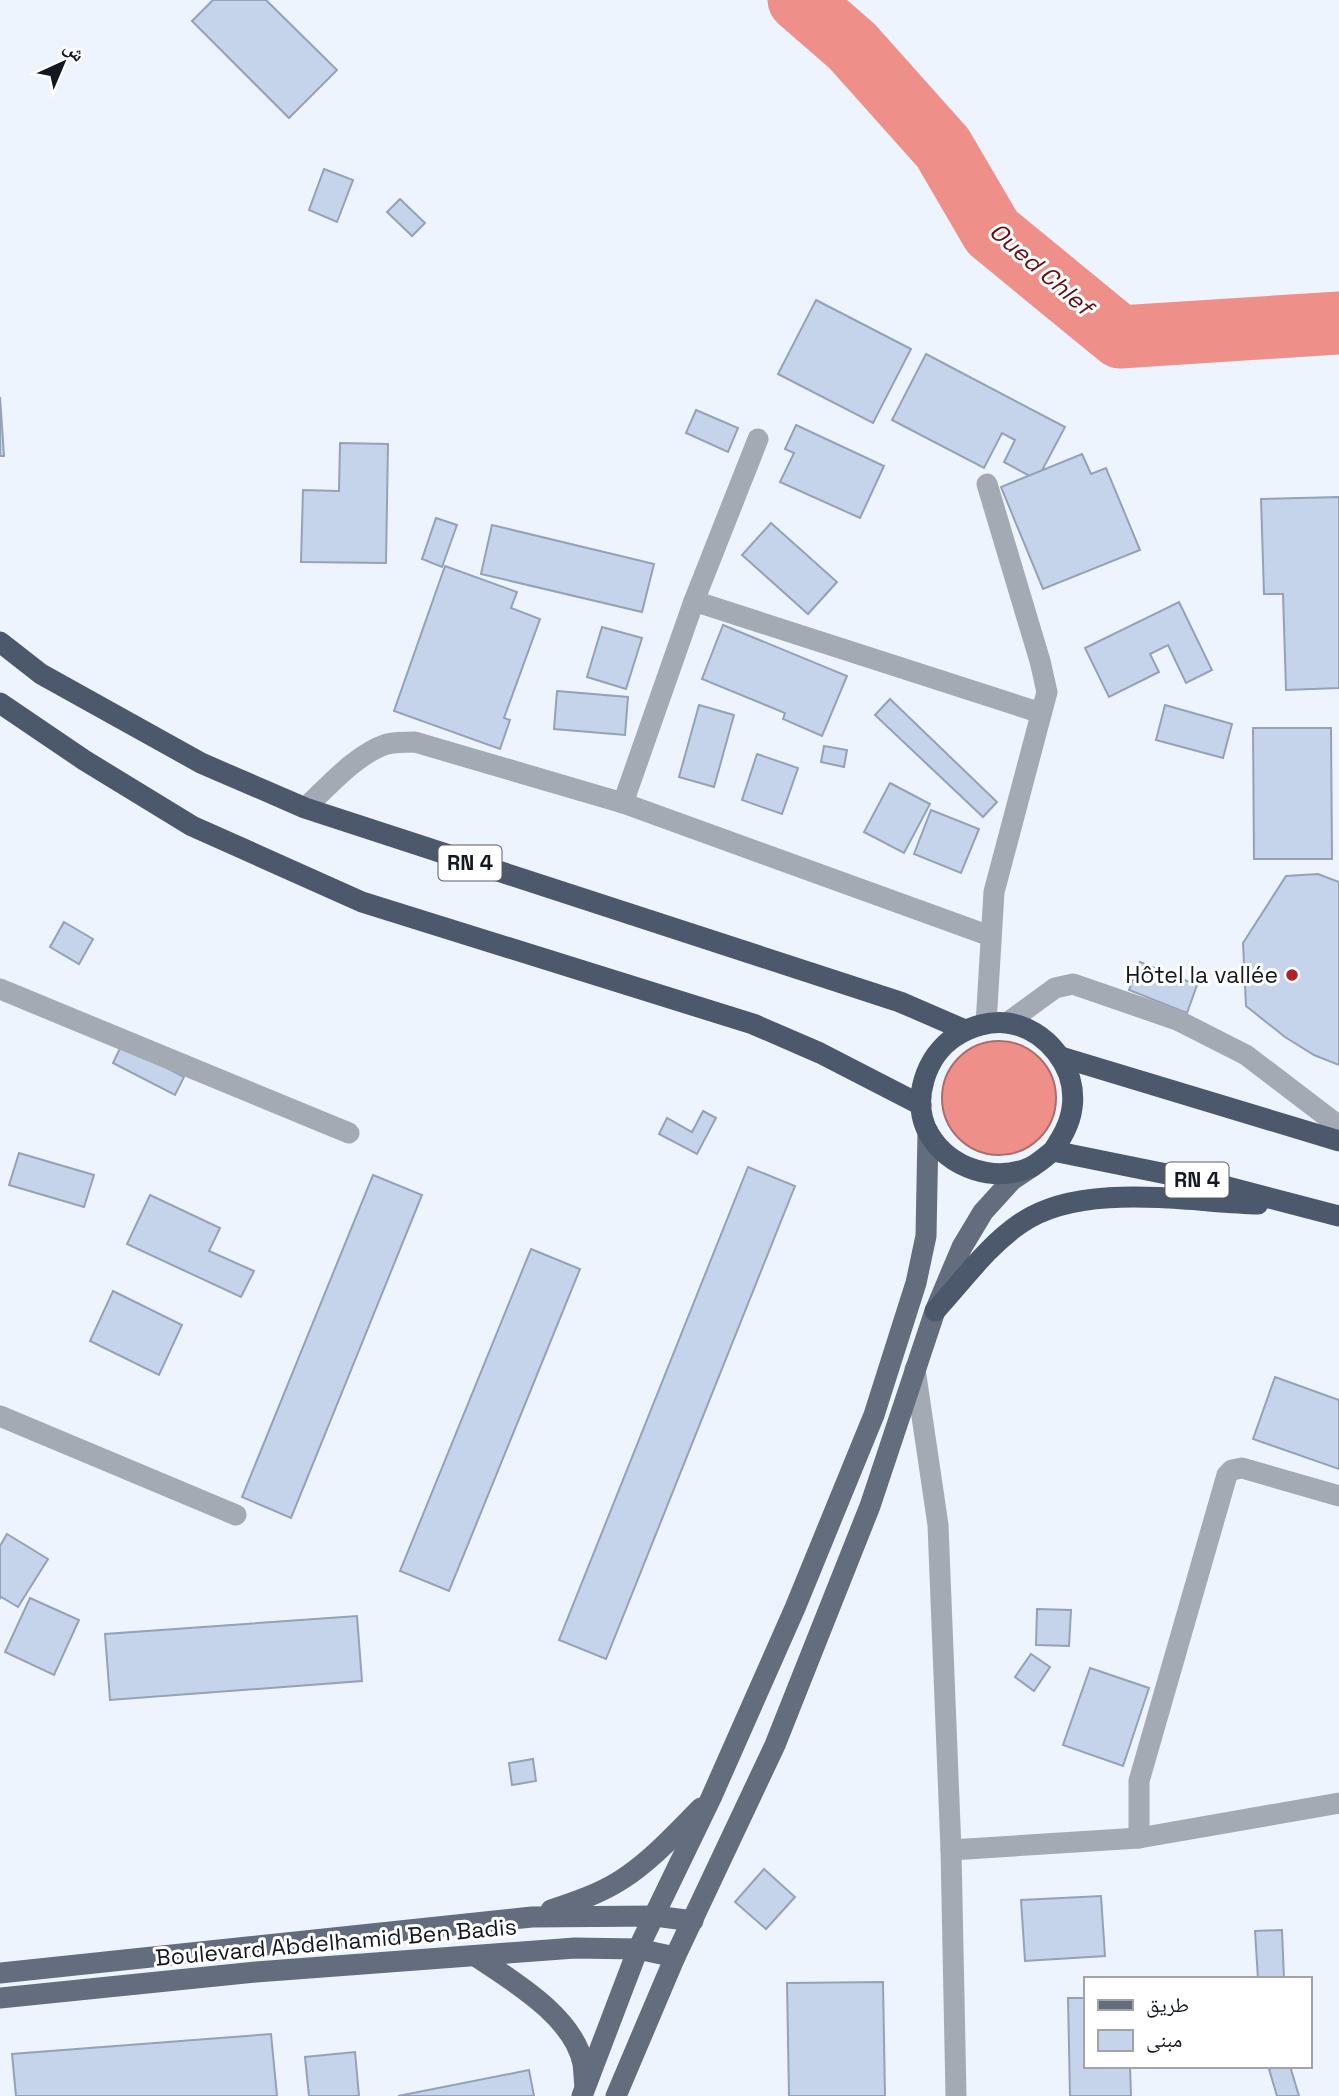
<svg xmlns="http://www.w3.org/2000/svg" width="1339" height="2096" font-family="'Space Grotesk','Noto Naskh Arabic',sans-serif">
<rect width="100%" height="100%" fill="#eef4fd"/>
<circle fill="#ee9089" stroke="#ad6c6a" stroke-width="2" cx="999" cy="1098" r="57"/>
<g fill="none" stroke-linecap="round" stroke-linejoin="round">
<polyline stroke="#ee9089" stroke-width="63" points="799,0 852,46 943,148 992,232 1120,337 1339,323"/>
</g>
<g fill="#c6d4eb" stroke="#94a1b7" stroke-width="2">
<polygon points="213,0 266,0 337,70 289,118 192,21"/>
<polygon points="324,169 353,180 337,222 309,210"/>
<polygon points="400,199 425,223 412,236 387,212"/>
<polygon points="816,300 911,349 873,423 778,374"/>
<polygon points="926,354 1065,427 1037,480 1004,462 1015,440 1002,433 984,468 892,420"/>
<polygon points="0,397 4,456 0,456"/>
<polygon points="696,410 738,428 728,452 686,433"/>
<polygon points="796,425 884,466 860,518 780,482 794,453 785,449"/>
<polygon points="340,443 388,444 386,563 301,562 303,490 339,491"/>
<polygon points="1082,454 1091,474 1106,468 1140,550 1043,589 1001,487"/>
<polygon points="1339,497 1339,688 1286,690 1283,594 1264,594 1261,499"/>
<polygon points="436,518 457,525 442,567 422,559"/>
<polygon points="771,523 837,582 808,614 742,555"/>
<polygon points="492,525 654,564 642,612 481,574"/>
<polygon points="445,566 517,592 511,608 540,619 504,718 510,720 500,749 394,711"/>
<polygon points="1179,602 1212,670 1186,683 1168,645 1150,654 1159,672 1109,697 1085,648"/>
<polygon points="723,625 847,676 822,736 783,719 785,713 702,679"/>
<polygon points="602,627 642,638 626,689 587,677"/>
<polygon points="557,691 628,697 625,735 554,729"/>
<polygon points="890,699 997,802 983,817 875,715"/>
<polygon points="699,705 734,715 714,787 679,777"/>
<polygon points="1165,705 1232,724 1223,758 1156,740"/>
<polygon points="1253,728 1331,728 1332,859 1254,859"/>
<polygon points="824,746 847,750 844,767 821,762"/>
<polygon points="757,754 798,768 782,814 742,800"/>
<polygon points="890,783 930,804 904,853 864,832"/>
<polygon points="931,810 979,829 961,873 914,854"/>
<polygon points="1318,874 1339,882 1339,1065 1314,1055 1285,1037 1246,1006 1243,943 1286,876"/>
<polygon points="64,922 93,939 79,964 50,947"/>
<polygon points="1140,962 1197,985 1187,1013 1129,990"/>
<polygon points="122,1044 184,1077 175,1095 113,1063"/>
<polygon points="703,1111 716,1118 697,1154 659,1134 667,1118 692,1132"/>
<polygon points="19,1153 94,1175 84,1207 9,1185"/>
<polygon points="748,1167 795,1186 606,1659 559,1640"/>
<polygon points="373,1175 422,1195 291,1518 242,1497"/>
<polygon points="150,1195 220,1228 209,1251 254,1271 241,1297 127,1244"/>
<polygon points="531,1249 580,1269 449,1591 400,1571"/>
<polygon points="113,1291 182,1325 159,1375 90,1341"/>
<polygon points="1275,1377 1339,1400 1339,1469 1253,1439"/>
<polygon points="7,1534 48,1559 18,1607 1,1597 0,1599 0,1546"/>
<polygon points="30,1598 79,1620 54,1675 5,1652"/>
<polygon points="1037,1609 1071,1610 1069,1646 1036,1645"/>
<polygon points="357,1616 362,1681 110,1700 105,1634"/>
<polygon points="1031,1654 1050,1667 1034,1691 1015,1677"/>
<polygon points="1090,1668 1149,1688 1123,1766 1063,1745"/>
<polygon points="533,1759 536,1781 512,1785 509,1763"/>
<polygon points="764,1869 795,1897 766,1929 735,1902"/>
<polygon points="1101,1896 1105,1956 1025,1961 1021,1900"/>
<polygon points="1282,1930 1284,1979 1258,1979 1255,1931"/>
<polygon points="883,1982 885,2096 789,2096 787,1983"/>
<polygon points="1068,1998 1085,1998 1085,2066 1130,2066 1131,2096 1070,2096"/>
<polygon points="271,2034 277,2096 16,2096 12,2054"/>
<polygon points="355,2052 359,2096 309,2096 305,2057"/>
<polygon points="1277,2066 1290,2066 1299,2096 1277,2096 1269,2069"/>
<polygon points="529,2070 534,2096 398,2096"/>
</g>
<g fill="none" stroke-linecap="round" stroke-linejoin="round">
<g stroke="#a4aab4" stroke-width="21">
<polyline points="694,601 1041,713"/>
<polyline points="623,803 694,601 758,439"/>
<path d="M305 808C329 786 356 754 387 744 396 742 406 742 415 742L623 803 990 936"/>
<polyline points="0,989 349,1133"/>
<polyline points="1007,1023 1055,988 1073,984 1177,1020 1246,1055 1339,1126"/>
<polyline points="986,1024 994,892 1047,692 1040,661 987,484"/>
<polyline points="915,1369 938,1525 951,1850 956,2096"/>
<polyline points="0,1416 236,1515"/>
<polyline points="1139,1838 1139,1781 1227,1475 1232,1470 1242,1468 1339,1496"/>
<polyline points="951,1850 1139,1838 1339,1803"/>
</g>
<g stroke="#636d7e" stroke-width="21">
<path d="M551 1910C575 1902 599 1894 621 1880 651 1861 676 1833 701 1808"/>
<path d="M477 1957C514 1982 574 2017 583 2064 584 2071 584 2079 585 2086"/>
<polyline points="0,1973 532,1917 655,1916 693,1921"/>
<polyline points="0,1998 256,1972 575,1948 638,1949 675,1957"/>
<polyline points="582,2096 638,1949 711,1798 795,1608 874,1415 916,1283 926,1236 928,1132"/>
<polyline points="616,2096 675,1957 775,1745 870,1506 935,1311 962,1247 983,1212 1012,1180 1033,1166"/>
</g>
<g stroke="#4c586b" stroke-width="21">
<polyline points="0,642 41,674 201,763 305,808 900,1002 965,1030"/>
<polyline points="0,703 84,760 192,826 362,902 753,1024 820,1053 921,1105"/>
<polyline points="1061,1057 1339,1141"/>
<path d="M1053 1151C1062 1137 1070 1124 1072 1108 1078 1068 1046 1028 1007 1023 990 1021 971 1026 956 1036 926 1055 910 1101 929 1134 950 1169 995 1183 1031 1167 1039 1163 1046 1156 1053 1151L1216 1184 1339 1216"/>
<path d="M935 1311C962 1282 987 1246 1021 1223 1082 1181 1188 1202 1258 1204"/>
</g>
</g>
<circle fill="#b11f28" stroke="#fff" stroke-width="2.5" cx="1292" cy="975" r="7"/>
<g text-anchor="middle" stroke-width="6" stroke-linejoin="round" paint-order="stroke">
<g fill="#fff" stroke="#5a5d63" stroke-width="2">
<rect x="438.5" y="845.5" width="63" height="35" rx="5"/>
<rect x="1165.5" y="1162.5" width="63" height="35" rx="5"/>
</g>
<g font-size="21" font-weight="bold" fill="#141820">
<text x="470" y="870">RN 4</text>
<text x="1197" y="1187">RN 4</text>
</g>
<g font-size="23" fill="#141820" stroke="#fff" text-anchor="end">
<text x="1278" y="983">Hôtel la vallée</text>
</g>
<g font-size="23" fill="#141820" stroke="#fff">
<text transform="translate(336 1942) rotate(-5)" y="8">Boulevard Abdelhamid Ben Badis</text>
</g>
<g font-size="24" font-style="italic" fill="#620e13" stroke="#fff">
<text transform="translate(1041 269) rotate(41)" y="8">Oued Chlef</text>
</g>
</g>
<rect x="1084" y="1977" width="228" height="91" fill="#ffffff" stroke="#a1a3a6" stroke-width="2"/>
<rect x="1098" y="2000" width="35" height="10" fill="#636d7e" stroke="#a1a3a6" stroke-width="2"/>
<text x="1146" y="2012" font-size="21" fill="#141820">طريق</text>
<rect x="1098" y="2030" width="35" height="21" fill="#c6d4eb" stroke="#a1a3a6" stroke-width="2"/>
<text x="1146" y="2047" font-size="21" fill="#141820">مبنى</text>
<g transform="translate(63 63) rotate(44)" stroke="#ffffff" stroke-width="5" paint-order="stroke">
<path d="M0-5L12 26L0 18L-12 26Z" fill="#141820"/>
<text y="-10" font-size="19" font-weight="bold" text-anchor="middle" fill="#141820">ش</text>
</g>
</svg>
